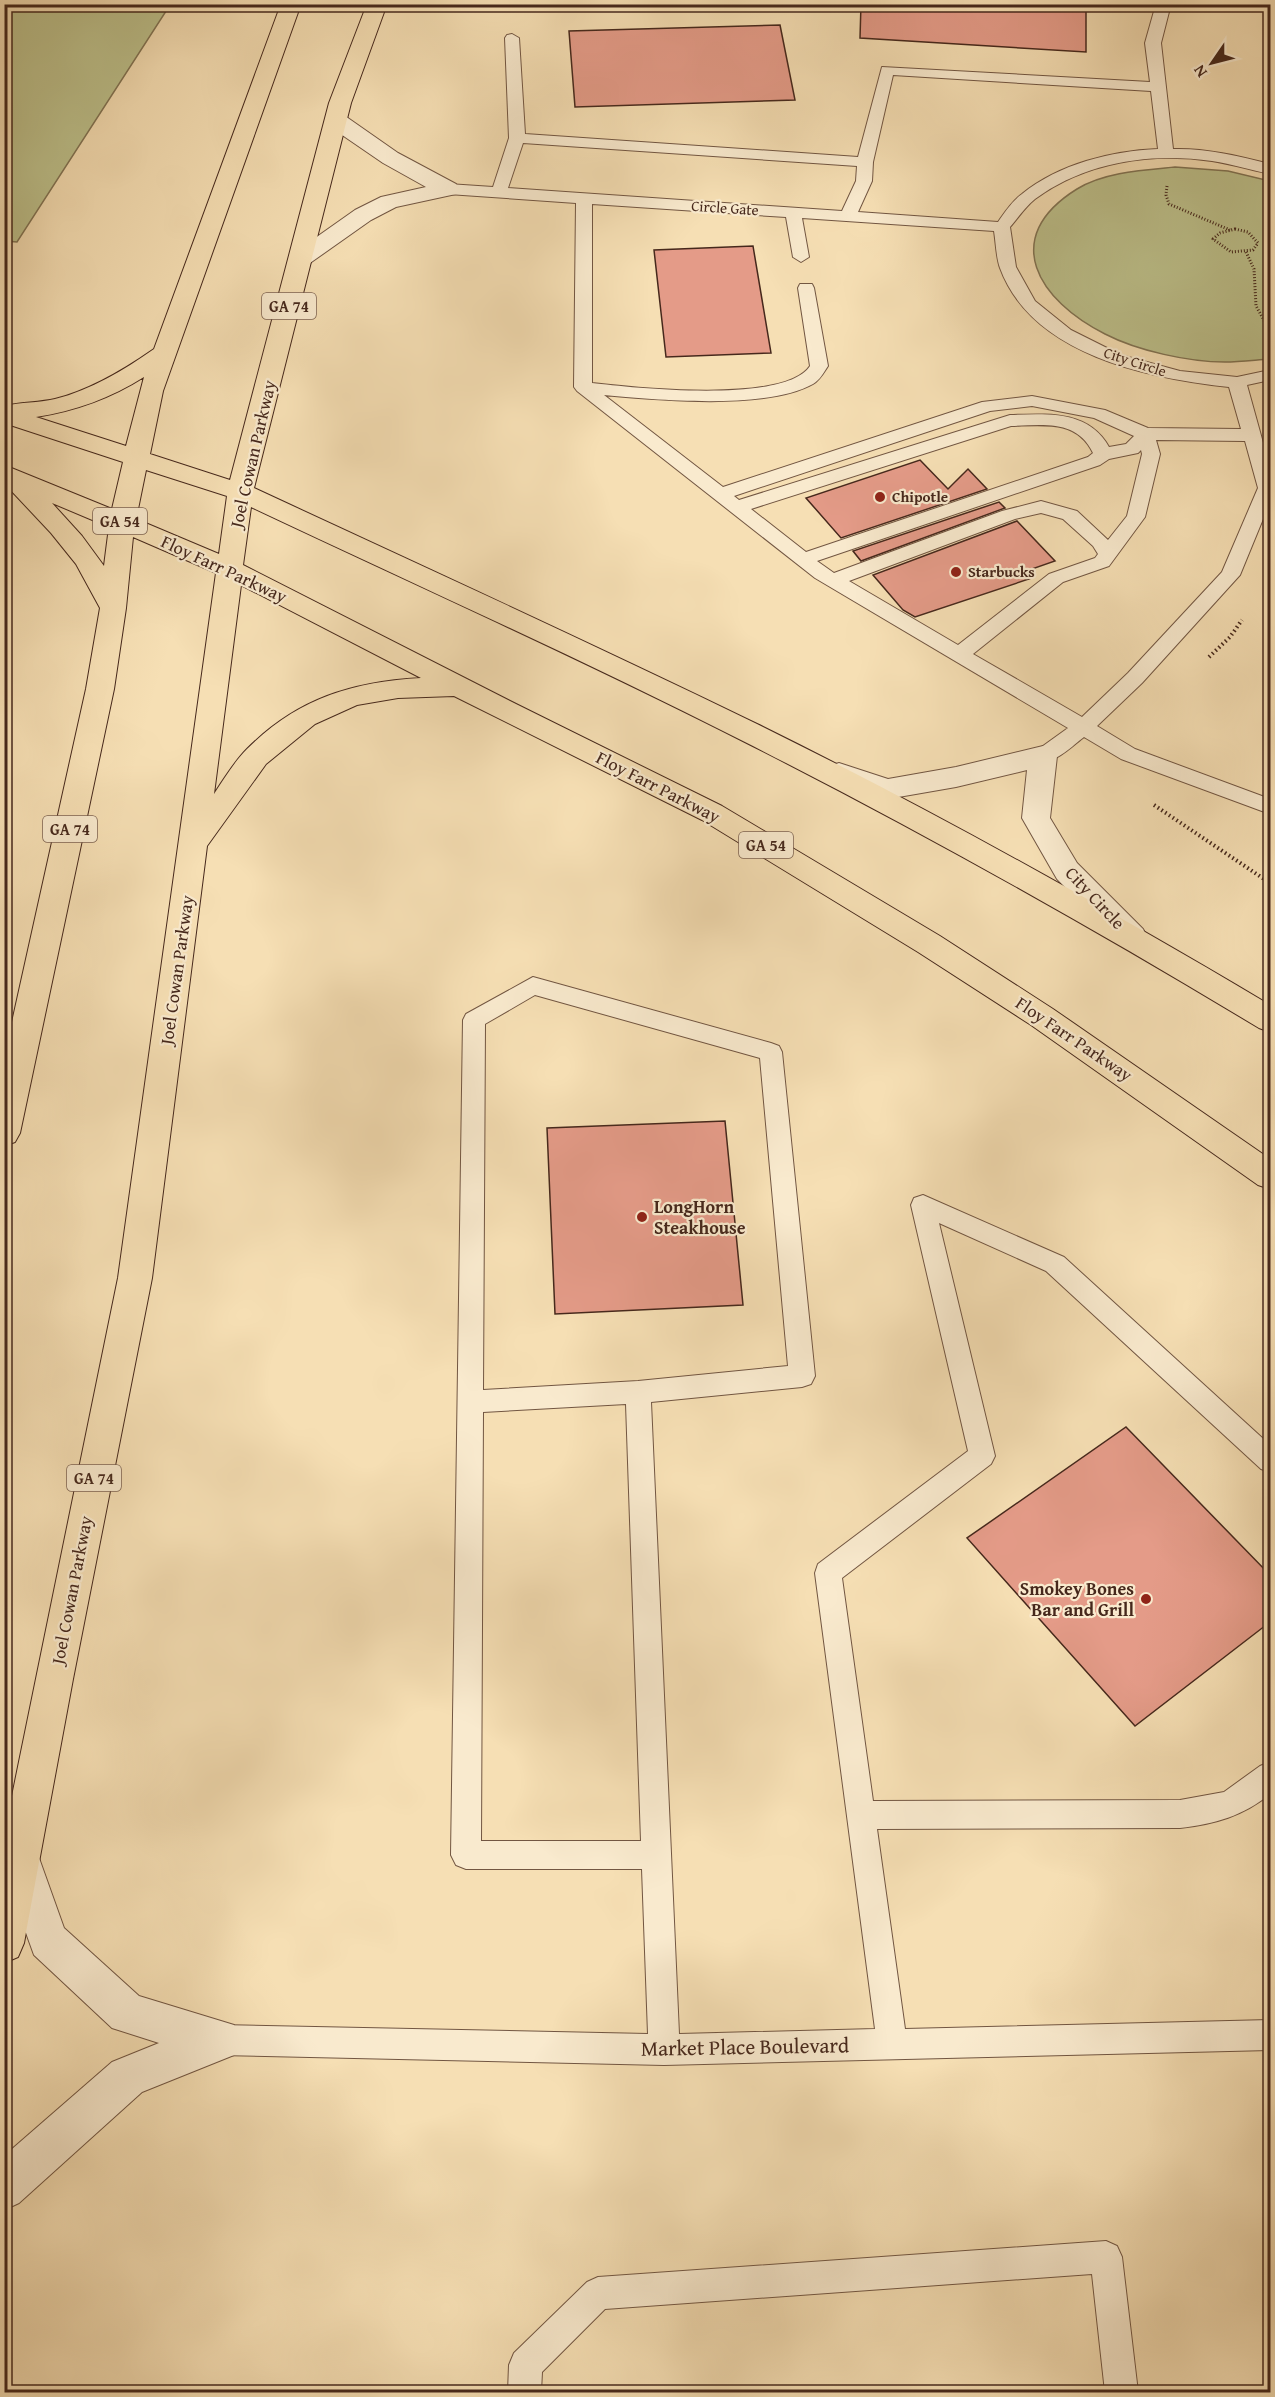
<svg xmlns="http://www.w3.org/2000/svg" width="1275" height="2397" font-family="'Gentium Book Plus',serif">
<rect width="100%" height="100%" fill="#f6dfb4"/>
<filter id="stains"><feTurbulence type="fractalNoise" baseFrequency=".00333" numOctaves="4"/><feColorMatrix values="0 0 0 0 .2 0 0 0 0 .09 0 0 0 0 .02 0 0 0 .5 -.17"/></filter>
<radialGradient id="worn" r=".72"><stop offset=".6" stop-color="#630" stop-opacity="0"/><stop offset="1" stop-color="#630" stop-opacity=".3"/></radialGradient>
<g fill="#bdc18c" stroke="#827454" stroke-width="1.5">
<polygon points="4,5 170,5 17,242 5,241"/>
<path d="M1175 167 1228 171 1270 181V359C1255 360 1240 362 1225 362 1189 362 1138 351 1105 334 1039 301 998 238 1077 189 1104 172 1144 170 1175 167Z"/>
</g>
<g fill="#e49b88" stroke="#46281c" stroke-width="1.5">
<polygon points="861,4 1086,4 1086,52 860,38"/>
<polygon points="780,25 795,100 575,107 569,31"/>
<polygon points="753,246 771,353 666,357 654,250"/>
<polygon points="920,460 948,489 968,469 987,489 841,538 806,498"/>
<polygon points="999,502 1005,508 861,561 853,551"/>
<polygon points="1017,521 1055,561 1026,571 1032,578 915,617 903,610 873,575"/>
<polygon points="725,1121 743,1305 555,1314 547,1128"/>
<polygon points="1126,1427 1270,1575 1270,1622 1135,1726 967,1538"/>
</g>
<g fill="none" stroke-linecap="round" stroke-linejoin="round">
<defs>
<g id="service">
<path d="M1156 4H1171L1161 43 1173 149C1206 148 1239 156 1270 164V174C1251 170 1232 164 1212 161 1151 152 1085 162 1035 199 1025 207 1018 218 1010 227L1016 267 1035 301 1071 330 1121 355 1180 371 1237 377 1270 370V380L1247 385 1270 468V502L1240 575 1142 683 1097 726 1135 749 1270 799V814L1121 759 1084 737C1071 747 1053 766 1036 761L1033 756 1036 751 1068 728 815 578 577 391 574 387 576 203 448 194 440 189 448 184 493 187 509 138 505 38 507 35 512 34 519 38 525 134 858 157 882 67 1150 82 1145 43ZM893 75 1151 91 1158 149C1111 151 1059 164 1022 194 1012 201 1005 212 998 222L858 212 872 181 873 162ZM523 143 857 166 856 181 842 211 508 188ZM592 204 786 217 793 257 801 262 809 257 802 218 994 231C996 243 996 257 1000 268 1032 355 1148 378 1229 387L1241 429 1148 428 1105 410 1032 396 982 402 723 487 604 395C657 400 767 410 813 384 820 380 824 372 828 366L814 288 812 284H800L798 288 810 366C785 404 635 388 592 383ZM1032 406 1094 418 1134 436 1126 444 1109 447C1088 410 1048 414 1010 415L739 500 734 496 990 411ZM1011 426C1043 425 1077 419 1093 453L1088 457 806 552 751 509ZM1156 440 1245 441 1258 488 1222 572 1128 673 1082 717 973 654 1063 582 1109 566 1145 517 1160 454ZM1141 450 1142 454 1127 516 1108 540 1077 511 1041 501 1002 511 834 573 817 561 1100 465 1109 459 1138 453ZM1041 513 1063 519 1093 546 1098 554 1095 558 1049 574 958 645 849 581 1015 519Z"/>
<path d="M533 977 771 1043 779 1046 782 1052 815 1376 811 1384 802 1387 651 1402 679 2034 875 2029 815 1573 818 1564 968 1451 911 1205 914 1198 923 1195 1064 1257 1270 1445V1472L1261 1469 1046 1271 939 1223 995 1456 991 1464 842 1578 873 1801 1180 1800 1224 1792 1260 1766 1270 1762V1794C1243 1816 1215 1824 1180 1828L877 1829 905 2029 1270 2020V2050L664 2065 219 2055 208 2051 204 2040 208 2029 219 2025 648 2034 642 1869H466L456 1865 451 1855 463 1020 466 1014ZM535 995 760 1058 788 1366 638 1381 483 1390 485 1024ZM626 1404 641 1841H481L483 1412Z"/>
<polygon points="1106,2241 1117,2246 1122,2257 1138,2392 1105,2392 1092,2274 605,2309 542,2372 541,2392 508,2392 509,2365 514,2353 587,2282 598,2277"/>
</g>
<g id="minor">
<polygon points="337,115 345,116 398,153 456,184 459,189 456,194 396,207 371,220 310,263 302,265 294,263 291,258 294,253 355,210 381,197 426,187 383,163 329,126 326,121 329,116"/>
<polygon points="1043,746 1053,749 1057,756 1050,818 1077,863 1143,929 1147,937 1143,945 1132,948 1121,945 1057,879 1022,818 1027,770 956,787 887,799 829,780 825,773 829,766 839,763 888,779 956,767"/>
<polygon points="20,1838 34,1844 64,1928 139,1996 234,2025 240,2040 234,2055 142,2092 19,2203 4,2210 4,2156 112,2062 159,2043 112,2028 34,1955 4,1872 6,1844"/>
</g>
<path id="primary" d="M281 4H301L163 391 150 454 230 480 329 103 367 4H387L351 103 254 488C422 566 591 643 757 724 932 810 1103 906 1270 1005V1032L1259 1028C1090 926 917 829 741 740 579 658 414 584 251 507L243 565 518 705 722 806 940 936 1053 1009 1270 1159V1189L1258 1185 1031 1025 918 952 702 820 454 696 398 698 357 705 315 724 266 764 207 846 152 1278 73 1679 24 1943 18 1957 4 1963V1835L118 1278 216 573 133 537 126 608 114 689 20 1133 15 1142 4 1146V1058L86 689 100 608 76 564 51 533 4 483V465L112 509 123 462 4 423V406C21 402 38 403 55 399 91 390 124 370 154 349ZM144 377 126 446 36 417C75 411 111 398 144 377ZM146 470 227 496 219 554 136 519ZM52 503 109 527 104 566 82 536ZM241 585 421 678C351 682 297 699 247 749 234 762 224 779 214 794Z"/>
</defs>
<use href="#service" stroke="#725642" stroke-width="2"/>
<use href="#minor" stroke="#725642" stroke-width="2"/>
<use href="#primary" stroke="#46281c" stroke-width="2"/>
<g stroke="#46281c" stroke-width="3" stroke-dasharray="1 2" stroke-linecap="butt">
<polyline points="1167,186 1166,195 1169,204 1230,230"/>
<polygon points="1235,229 1248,232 1258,243 1253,250 1231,252 1213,239 1220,233"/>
<polyline points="1246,252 1254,269 1256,306 1270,331"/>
</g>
<g stroke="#46281c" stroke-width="4" stroke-dasharray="1.5 3" stroke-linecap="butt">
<polyline points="1209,657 1230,637 1242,620"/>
<polyline points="1154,805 1270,883"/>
</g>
<use href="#service" fill="#f9eace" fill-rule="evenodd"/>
<use href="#minor" fill="#f9eace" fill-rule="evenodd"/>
<use href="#primary" fill="#f6dfb4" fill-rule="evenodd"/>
</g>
<g fill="#8f2418" stroke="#f9eace" stroke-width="2">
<circle cx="880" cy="497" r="6"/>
<circle cx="956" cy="572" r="6"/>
<circle cx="642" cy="1217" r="6"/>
<circle cx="1146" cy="1599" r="6"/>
</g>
<g text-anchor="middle" stroke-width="4.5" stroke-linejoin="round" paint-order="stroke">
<g font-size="15" fill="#46281c" stroke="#f9eace">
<text transform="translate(725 208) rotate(4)" y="5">Circle Gate</text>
<text transform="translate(1135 362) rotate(18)" y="5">City Circle</text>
</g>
<g font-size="15" font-weight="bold" fill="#46281c" stroke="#f9eace" text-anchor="start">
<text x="892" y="502">Chipotle</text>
<text x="968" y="577">Starbucks</text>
</g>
<g fill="#f9eace" stroke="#7c6251" stroke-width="1.5">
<rect x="262" y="293" width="54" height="26" rx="4.5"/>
<rect x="93" y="508" width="54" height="26" rx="4.5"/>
<rect x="43" y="816" width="54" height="26" rx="4.5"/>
<rect x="739" y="832" width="54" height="26" rx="4.5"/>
<rect x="67" y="1465" width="54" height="26" rx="4.5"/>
</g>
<g font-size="16" font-weight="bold" fill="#46281c">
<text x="289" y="312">GA 74</text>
<text x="120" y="527">GA 54</text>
<text x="70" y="835">GA 74</text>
<text x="766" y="851">GA 54</text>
<text x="94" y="1484">GA 74</text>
</g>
<g font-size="18" fill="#46281c" stroke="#f9eace">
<text transform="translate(253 454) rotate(-77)" y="6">Joel Cowan Parkway</text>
<text transform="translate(224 569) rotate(25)" y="6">Floy Farr Parkway</text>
<text transform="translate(658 787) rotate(27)" y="6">Floy Farr Parkway</text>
<text transform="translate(1095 898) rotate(47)" y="6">City Circle</text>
<text transform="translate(177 970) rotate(-82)" y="6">Joel Cowan Parkway</text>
<text transform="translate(1074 1039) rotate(34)" y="6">Floy Farr Parkway</text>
<text transform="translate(72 1590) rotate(-79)" y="6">Joel Cowan Parkway</text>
</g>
<g font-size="18" font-weight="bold" fill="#46281c" stroke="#f9eace" text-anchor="start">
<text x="654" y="1213">LongHorn<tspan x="654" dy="21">Steakhouse</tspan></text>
<text x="1134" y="1595" text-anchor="end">Smokey Bones<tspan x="1134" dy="21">Bar and Grill</tspan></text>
</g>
<g font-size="21" fill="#46281c" stroke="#f9eace">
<text transform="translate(745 2047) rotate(-1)" y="7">Market Place Boulevard</text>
</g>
</g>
<rect width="1275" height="2397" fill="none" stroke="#f6dfb4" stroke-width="24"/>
<rect x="6" y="6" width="1263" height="2385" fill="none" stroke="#46281c" stroke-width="3"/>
<rect x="12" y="12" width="1251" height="2373" fill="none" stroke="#46281c" stroke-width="1.5"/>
<g transform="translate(1212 63) rotate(235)" stroke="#f9eace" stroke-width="4.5" paint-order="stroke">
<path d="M0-4.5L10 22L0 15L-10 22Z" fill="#46281c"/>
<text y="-9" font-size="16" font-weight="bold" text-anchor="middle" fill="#46281c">N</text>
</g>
<rect width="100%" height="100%" filter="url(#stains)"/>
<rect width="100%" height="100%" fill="url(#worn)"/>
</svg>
